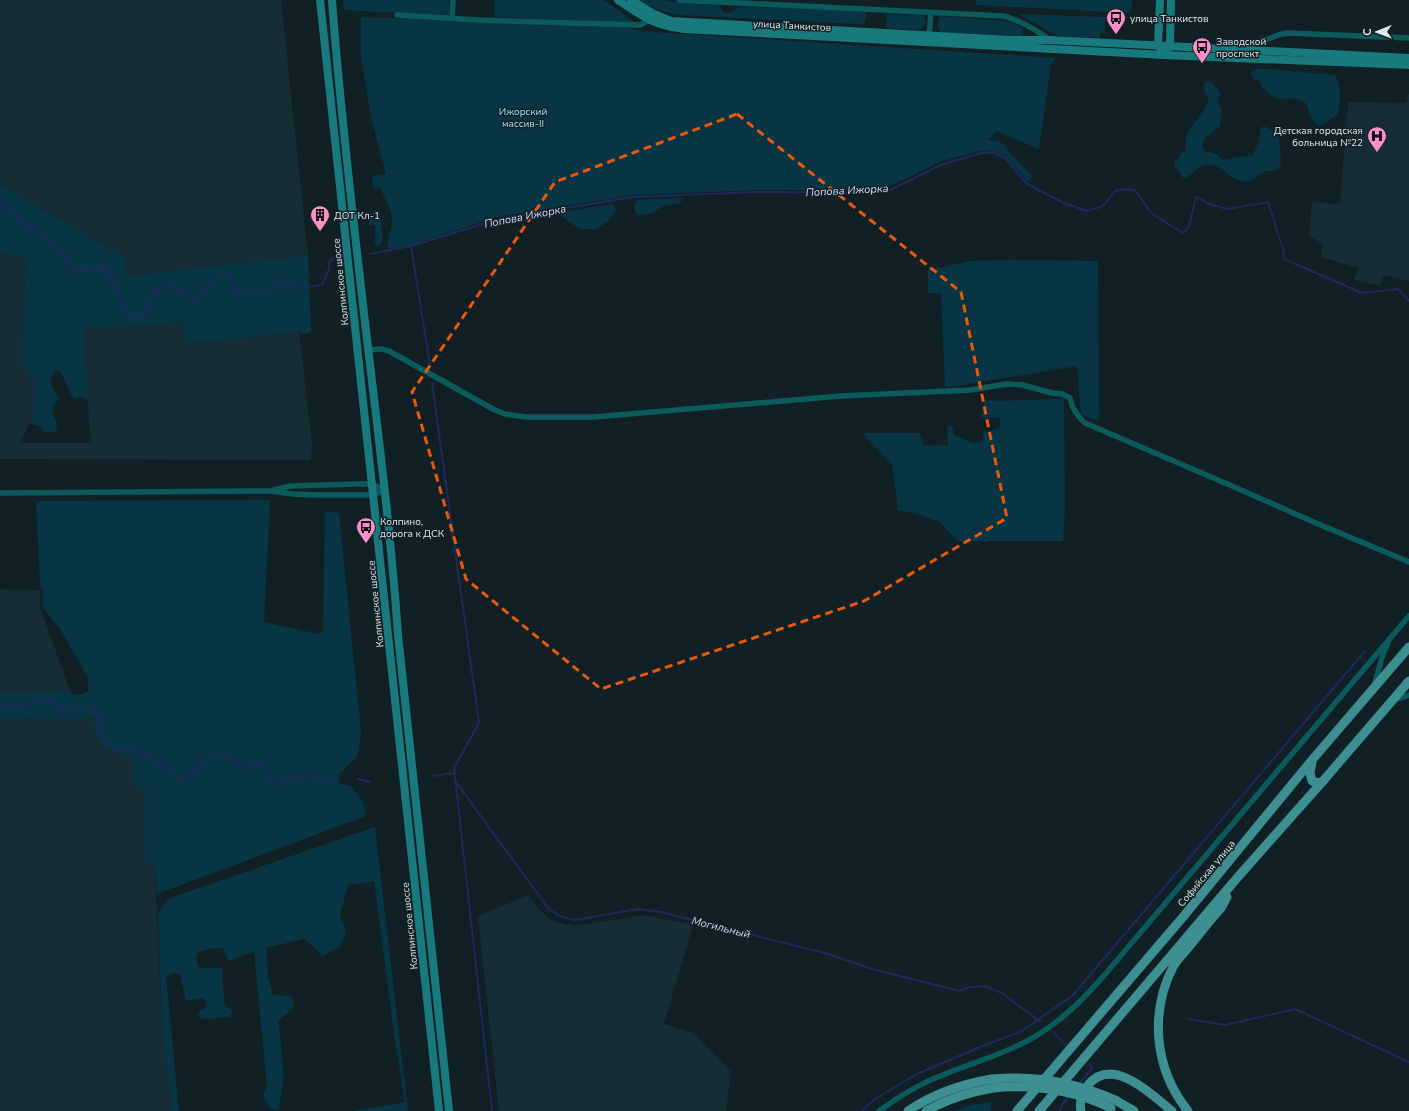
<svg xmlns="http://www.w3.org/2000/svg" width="1409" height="1111" font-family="'Nunito Sans',sans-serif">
<rect width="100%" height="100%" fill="#112025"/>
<g fill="#172d35">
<polygon points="0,0 281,0 308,255 127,276 124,257 0,184"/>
<polygon points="1408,94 1409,94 1409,281 1383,275 1380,286 1354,280 1358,268 1321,257 1323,244 1309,236 1312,202 1340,204 1348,102 1407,103"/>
<polygon points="0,252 26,259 21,364 34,380 34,413 20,443 91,443 82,329 147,326 183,322 185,344 299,332 312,443 311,460 0,459"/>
<polygon points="0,589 40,590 40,607 70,691 0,692"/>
<polygon points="84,716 95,716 95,731 129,756 134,757 134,786 145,788 145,863 155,865 162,1031 172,1111 0,1111 0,719 82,720"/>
<polygon points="529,895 540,910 551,920 566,925 582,925 644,915 693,925 664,1024 694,1033 731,1072 726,1111 499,1111 478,916"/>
</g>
<g fill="#083543">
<polygon points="343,0 449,0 449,16 344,10"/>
<polygon points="494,0 604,0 636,23 495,17"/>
<path d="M639 0H665L669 1 717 4 721 7 723 12 729 13 738 7 862 10 866 13V20L864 23 859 24 679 15C664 13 653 8 639 0Z"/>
<polygon points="976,0 1132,0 1131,13 976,5"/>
<path d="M887 14 921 15 925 18C925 24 924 26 919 30L886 28Z"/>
<polygon points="1018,14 1105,17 1105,34 1100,33 1100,38 1058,36"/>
<path d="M940 16 1006 21 1014 23 1023 28V35L1020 37 940 32C937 26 937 22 940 16Z"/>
<polygon points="361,17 625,27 641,31 667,33 1056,58 1051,64 1039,149 997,131 988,140 998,141 1005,145 1012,155 1032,176 1028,182 1004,155 996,152 980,151 939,162 890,186 847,190 758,190 633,195 497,217 407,246 392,249 387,246 392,223 391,212 380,187 375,189 372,186 373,176 386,174 371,117 361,56"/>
<path d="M1256 69H1267L1335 75C1342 87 1340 101 1338 114L1325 123 1319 126C1307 117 1311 114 1306 103L1293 98 1279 99 1272 96 1262 87 1260 81 1253 79 1251 73Z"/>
<path d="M1206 81 1212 83 1221 94 1217 101C1225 111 1220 115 1220 126L1204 139 1202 145 1205 151 1217 154 1222 160 1253 155 1259 141 1261 127H1267L1279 136 1281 163 1278 169 1271 171H1265L1248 182C1244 181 1239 181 1236 179 1224 174 1218 160 1202 166 1195 168 1193 175 1184 179L1175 167 1174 160 1179 159V155L1186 150V135L1206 107 1209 99 1203 87Z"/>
<path d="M0 184 124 257 127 276 308 255 311 332 305 334 299 332 185 344 183 322 147 326 83 329 88 400 80 396 74 399C68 391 66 380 61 372L56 370 50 380 52 387 59 398C56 401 53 405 53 410 52 417 61 423 55 432L46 433 39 426 29 423 34 413V380L21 364 26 259 0 252Z"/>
<polygon points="683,198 680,203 663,206 653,213 637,215 634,208 637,200"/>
<polygon points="613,204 616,211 611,218 597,229 580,229 556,213"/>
<path d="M376 210 380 212C381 223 384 233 381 244L378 246 375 244V225H369C369 218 368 213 376 210Z"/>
<polygon points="1007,260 1098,261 1099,421 1081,415 1077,366 945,388 941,293 928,293 928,268 940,268 969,261"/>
<polygon points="1064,399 1065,506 1063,541 957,541 940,522 920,515 898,510 892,465 862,433 920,433 924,446 948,445 947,426 952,426 954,435 973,443 983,442 983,433 1001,427 999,418 981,418 984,401"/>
<polygon points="270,500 264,622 319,634 323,631 325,511 339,513 361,731 358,756 340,773 338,783 351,786 363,802 366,816 157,894 155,865 145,863 145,788 134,786 133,757 106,749 95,731 94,716 84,716 82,720 0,719 0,692 70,691 74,695 84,694 88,691 88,678 60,629 43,608 43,589 40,586 36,501"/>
<path d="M375 827 408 1111H354L405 1102 395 1041 374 881 348 885 340 915 346 933 340 946 322 957 314 947 304 939 266 948 268 978 273 995 292 996 294 1007 278 1021C282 1050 287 1080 278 1109H270L263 1096 267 1086 254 952C245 954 237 959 228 961L223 948 209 949 198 952 196 959 199 968H223L222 979 225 1006 232 1010 231 1017 211 1019 200 1018 198 1013 207 1006 204 998 186 1001 180 974 173 973 166 976 179 1111H172L162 1031 158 914C161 908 164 902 170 898Z"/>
<polygon points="991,1102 991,1110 990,1111 955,1111 971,1105"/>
</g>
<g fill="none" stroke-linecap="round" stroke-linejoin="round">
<g stroke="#20295e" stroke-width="2">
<polyline points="0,204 62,251 74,272 104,265 126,313 135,318 146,313 153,290 172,286 197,302 213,280 227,277 238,293 271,291 284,280 289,281 298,288 322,285 329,269 329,262 333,258"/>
<polyline points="411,246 430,365"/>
<polyline points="370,254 411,246 499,219 633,197 757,192 850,193 890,190 941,165 981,153 994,153 999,155 1005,158 1027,184 1064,203 1087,211 1103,206 1115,191 1124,189 1135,190 1151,213 1183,233 1189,227 1196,197 1209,204 1227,209 1268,202 1283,249 1284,259 1362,293 1398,289 1409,301"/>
<polyline points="432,383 479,723 454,768 492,1111"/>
<path d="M0 708 10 704 24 708 35 700 49 702 67 708 92 710 100 718 98 731 104 740 116 749H132L148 755 181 780 188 776 211 755C227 755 234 757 245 769L258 766 263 768 269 781 277 785 284 782 289 778 312 776 326 781H334"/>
<polyline points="432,776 455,773"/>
<polyline points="358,779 370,782"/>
<polyline points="456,782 548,908 559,916 575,920 638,909 661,912 825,953 872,969 959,991 970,987 984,986 1002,993 1041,1022"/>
<polyline points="1188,1019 1225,1025 1295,1009 1409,1062"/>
<polyline points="1053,1032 1066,1045"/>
<polyline points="1079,1084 1093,1067 1089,1064"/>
<polyline points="862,1111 875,1099 917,1074 980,1047 1022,1031 1073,995 1365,651"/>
<polyline points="1060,1111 1061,1106 1070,1095"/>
</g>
<g stroke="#0b5b5d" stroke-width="5.5">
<path d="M679 0 1004 16C1021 21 1035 29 1050 40"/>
<polyline points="397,15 479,20 640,25 650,20"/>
<polyline points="452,18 453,0"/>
<polyline points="929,36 931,13"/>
<polyline points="1242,49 1278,35 1288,33 1409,38"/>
<path d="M369 350 381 349 389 351 493 409 505 414 526 417H594L841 396 971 390 1006 384 1023 385 1052 393 1062 394 1070 398C1072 409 1077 416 1085 423L1232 486 1316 523 1409 562"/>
<polyline points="274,490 290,486 357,484 372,484 385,490"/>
<polyline points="0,493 270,491 293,494 315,495 373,495 385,490"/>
<polyline points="1374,686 1383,654 1388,643"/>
<polyline points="1394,700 1409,695"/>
<path d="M879 1111C899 1096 921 1083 945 1074 972 1063 1001 1055 1027 1041 1059 1024 1083 1000 1107 972L1409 616"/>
</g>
<g stroke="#187a7c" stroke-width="8">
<polyline points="320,0 439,1111"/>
<path d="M332 0C339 96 350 192 361 287 374 403 390 518 398 635L449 1111"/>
<path d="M618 0C643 17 654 25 684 29L1164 55 1409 65"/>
<polyline points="631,0 654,14 671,21 1009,40 1050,40 1409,58"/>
<polyline points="1160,0 1158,45 1161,49"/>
<polyline points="1168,49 1170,46 1171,0"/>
</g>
<g stroke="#3e8f91" stroke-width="9">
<polyline points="1312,762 1310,773 1312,781 1319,783 1323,781"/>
<polyline points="1115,1100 1134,1111"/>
<path d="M908 1111C933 1094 962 1084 992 1079"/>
<path d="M926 1111C947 1099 970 1092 993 1088"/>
<polyline points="1017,1111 1183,917 1312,760 1409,647"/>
<polyline points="1039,1111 1237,878 1323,781 1409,681"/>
<path d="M1081 1111C1079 1102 1083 1092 1088 1085 1113 1055 1152 1095 1172 1111"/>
<path d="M1188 1111C1155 1070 1149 1014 1173 967 1178 958 1186 951 1192 943 1202 931 1211 919 1221 908L1227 897"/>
</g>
<g stroke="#3e8f91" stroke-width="9">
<path d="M992 1079C1036 1075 1075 1082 1115 1100"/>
<path d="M993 1088C1035 1084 1073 1090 1111 1108"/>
</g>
</g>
<path fill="none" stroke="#e8590c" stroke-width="3" stroke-dasharray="8 5" stroke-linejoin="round" d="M737 114 961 292 1007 518 864 601 601 689 466 579 412 392 555 182Z"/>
<defs>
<symbol id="bus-pin" viewBox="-11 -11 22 30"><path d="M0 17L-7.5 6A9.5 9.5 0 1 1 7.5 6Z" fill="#f98fc8" stroke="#112025"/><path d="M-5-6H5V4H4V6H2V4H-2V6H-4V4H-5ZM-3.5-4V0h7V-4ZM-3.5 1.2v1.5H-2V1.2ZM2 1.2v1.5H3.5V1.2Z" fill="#111"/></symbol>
<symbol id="hospital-pin" viewBox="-11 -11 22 30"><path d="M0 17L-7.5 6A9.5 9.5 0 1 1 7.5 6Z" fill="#f98fc8" stroke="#112025"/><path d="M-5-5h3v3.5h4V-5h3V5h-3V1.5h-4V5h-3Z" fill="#111"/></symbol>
<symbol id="building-pin" viewBox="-11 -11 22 30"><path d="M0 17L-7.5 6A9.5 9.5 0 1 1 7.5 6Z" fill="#f98fc8" stroke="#112025"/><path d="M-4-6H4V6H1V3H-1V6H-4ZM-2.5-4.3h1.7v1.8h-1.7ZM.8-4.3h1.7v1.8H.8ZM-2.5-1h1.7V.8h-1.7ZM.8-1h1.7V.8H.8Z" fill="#111"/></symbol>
</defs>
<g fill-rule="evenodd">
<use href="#bus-pin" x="1105" y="7" width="22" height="30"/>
<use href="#bus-pin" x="1191" y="36" width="22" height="30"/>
<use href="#hospital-pin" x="1366" y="125" width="22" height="30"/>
<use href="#building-pin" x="309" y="204" width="22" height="30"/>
<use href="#bus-pin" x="355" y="516" width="22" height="30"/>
</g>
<g text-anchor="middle" stroke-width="3" stroke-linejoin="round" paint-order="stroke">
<g font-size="10" fill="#e0e9ed" stroke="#112025" text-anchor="start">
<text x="1130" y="22">улица Танкистов</text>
<text x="1216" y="45">Заводской<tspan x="1216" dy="12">проспект</tspan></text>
<text x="1363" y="134" text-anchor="end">Детская городская<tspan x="1363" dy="12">больница №22</tspan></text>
<text x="334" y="219">ДОТ Кл-1</text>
<text x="380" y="525">Колпино,<tspan x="380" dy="12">дорога к ДСК</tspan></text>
</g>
<g font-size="10" fill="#e0e9ed" stroke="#112025">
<text transform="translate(792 25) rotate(3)" y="4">улица Танкистов</text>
<text transform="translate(340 282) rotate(-96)" y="4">Колпинское шоссе</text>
<text transform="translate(375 604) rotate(-96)" y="4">Колпинское шоссе</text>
<text transform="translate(1206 873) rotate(-50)" y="4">Софийская улица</text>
<text transform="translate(409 926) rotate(-96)" y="4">Колпинское шоссе</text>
</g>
<g font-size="10" fill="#9fe2fa" stroke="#112025">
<text x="523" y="115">Ижорский<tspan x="523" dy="12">массив-II</tspan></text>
</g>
<g font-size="11" font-style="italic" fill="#d1dbfe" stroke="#112025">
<text transform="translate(847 190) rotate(-3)" y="4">Попова Ижорка</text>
<text transform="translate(525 216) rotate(-11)" y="4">Попова Ижорка</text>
<text transform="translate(721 927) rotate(14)" y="4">Могильный</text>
</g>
</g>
<g transform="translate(1377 32) rotate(269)" stroke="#112025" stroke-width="3" paint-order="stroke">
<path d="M0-3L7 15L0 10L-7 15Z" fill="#e0e9ed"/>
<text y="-6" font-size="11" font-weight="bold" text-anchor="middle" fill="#e0e9ed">С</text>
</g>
</svg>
